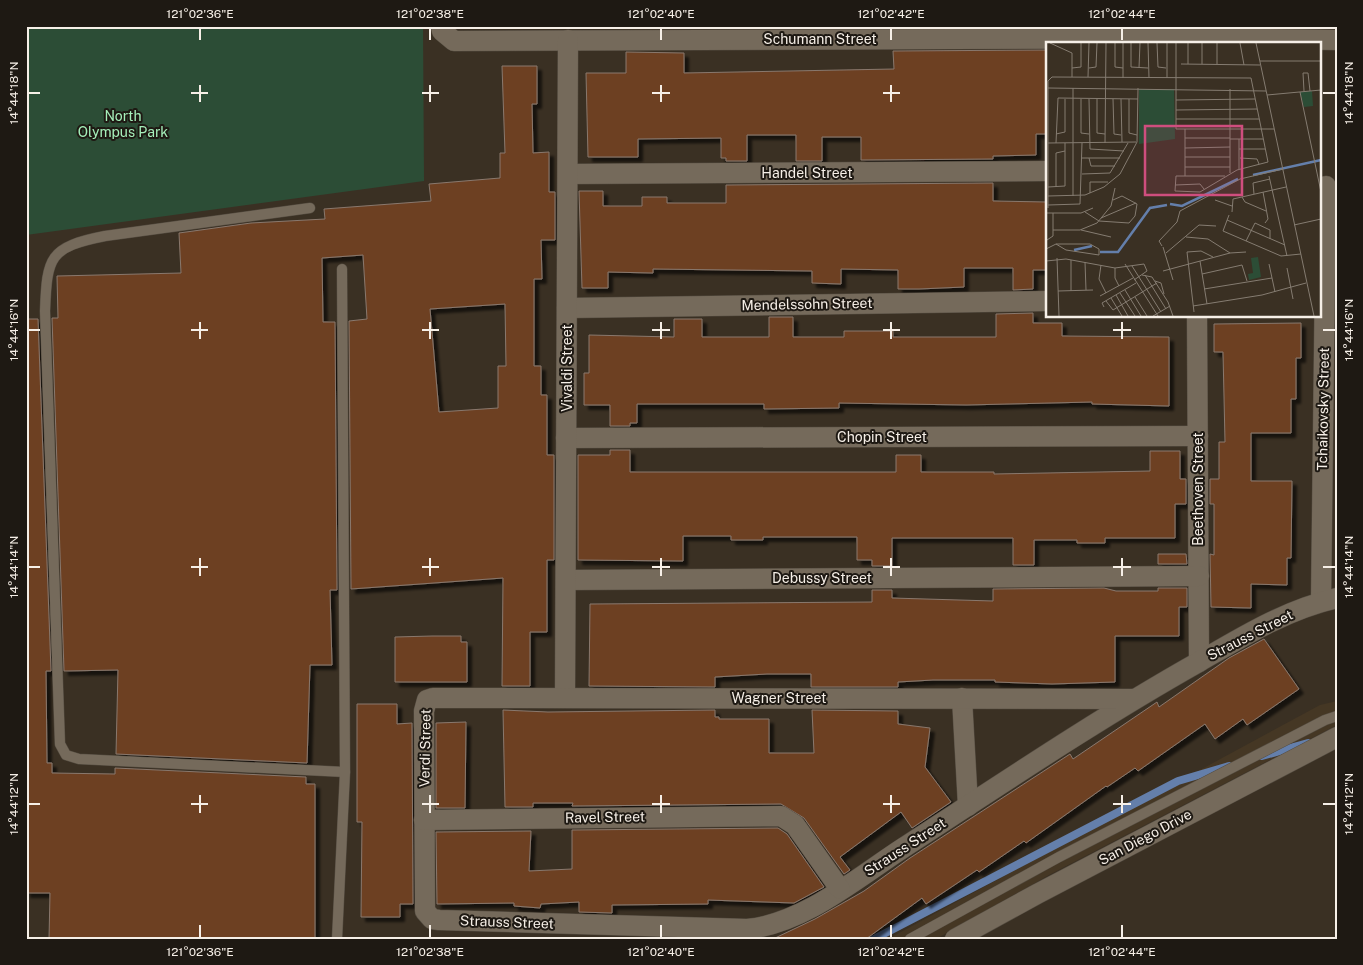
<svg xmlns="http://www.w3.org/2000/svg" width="1363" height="965" font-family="'Public Sans',sans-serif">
<defs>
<filter id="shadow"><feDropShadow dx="4.5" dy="4.5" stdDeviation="1" flood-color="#0009"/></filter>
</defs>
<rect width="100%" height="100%" fill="#3a3023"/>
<polygon fill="#453724" points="1337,701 1337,725 1049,875 936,939 888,939 1320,705"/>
<polygon fill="#2c4d36" points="26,26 423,26 424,181 26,235"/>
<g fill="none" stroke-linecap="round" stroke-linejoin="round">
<g stroke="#647fab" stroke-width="8">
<polyline points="1262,756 1308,743"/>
<polyline points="874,939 1178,781 1229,766"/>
</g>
</g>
<g fill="#6d4124" stroke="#89786d" fill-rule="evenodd" filter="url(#shadow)">
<polygon points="1047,50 1047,134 1036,134 1036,155 993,156 993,159 861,160 861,137 822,137 822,161 796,161 796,135 747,135 747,161 726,161 726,158 721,158 721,138 638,139 638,157 588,157 586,73 626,73 626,52 684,53 684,73 894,69 893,51"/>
<path d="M502 66H537V104H532L533 153 549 152V192H555V240H541L542 279H534V366H541V395H547V455H554V560H547V632H530V686H502L503 578 351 589 349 321 367 319 363 255 322 258 323 322H335L337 590H330L332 665H310L307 763 116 754 118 670 64 671 52 318H58L57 276 181 273 179 233 251 223 325 219 324 209 431 201 429 184 500 178V153H505ZM505 304 506 366H498V408L439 412 430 309Z"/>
<polygon points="993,183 993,201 1047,202 1047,270 1033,270 1033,289 1013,290 1013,268 964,268 964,287 919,289 898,289 898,270 841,269 841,284 812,283 812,271 653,269 653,273 608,272 608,288 582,288 579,191 603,191 603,206 642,206 642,197 667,197 667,203 726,203 726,185"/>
<polygon points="1033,313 1033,323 1062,323 1062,336 1169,337 1169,406 1092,404 1092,402 966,405 839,403 839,408 764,409 764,404 637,404 637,423 630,423 630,426 610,426 610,405 584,405 584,373 589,373 589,335 674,337 674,319 702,319 702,337 769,337 769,317 793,317 793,337 844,337 844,331 893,331 893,337 996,337 996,314"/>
<polygon points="26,319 38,319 51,671 46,671 47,763 52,763 52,773 115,774 115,768 306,777 306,784 315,784 315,939 49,939 50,893 26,893"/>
<polygon points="1301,323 1301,358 1296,358 1296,399 1291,399 1291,433 1251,433 1251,481 1292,481 1291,558 1287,558 1287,585 1251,584 1251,608 1211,607 1210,554 1214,555 1214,504 1210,504 1210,479 1219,479 1219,442 1225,442 1223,352 1214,352 1214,324"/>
<polygon points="610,450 630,450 630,472 896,472 896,455 921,455 921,472 994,472 994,474 1150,471 1150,451 1180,451 1180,479 1186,479 1186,504 1175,504 1175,538 1105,538 1105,543 1077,543 1077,540 1034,540 1034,565 1013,565 1013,538 892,538 892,566 872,566 872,560 857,560 857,537 763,537 763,540 731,540 731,536 683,536 683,561 578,560 578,455 610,455"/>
<polygon points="1158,554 1186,554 1187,564 1158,564"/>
<polygon points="1104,588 1116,591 1158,591 1158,588 1187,588 1187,607 1179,607 1179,636 1115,636 1115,682 1052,684 995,682 995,680 933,680 898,682 898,687 811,687 811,674 767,674 715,677 715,687 589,686 590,604 872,602 872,590 892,590 892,598 993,601 993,589"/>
<polygon points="432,636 461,636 461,642 467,642 467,682 395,682 395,637"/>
<polygon points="1264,639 1299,689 1247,725 1243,719 1215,739 1205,724 1138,771 1135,768 1107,787 1106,786 1026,843 1024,841 979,872 977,870 926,904 922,898 866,939 773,939 815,919 864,891 910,858 1070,754 1073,759 1157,702 1159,707 1229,658"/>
<polygon points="357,704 397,704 397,724 412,723 413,904 400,904 400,917 361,917 362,822 357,822"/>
<polygon points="503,710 548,712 715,710 715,717 719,717 719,719 769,719 769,753 814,753 812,710 898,711 898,724 930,728 925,767 951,802 912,828 901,812 840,857 850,870 844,874 804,818 781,804 572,806 573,803 533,803 533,807 505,807"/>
<polygon points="466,722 465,808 436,808 436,723"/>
<polygon points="778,828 787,834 824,887 794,903 708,900 708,904 612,905 612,913 579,912 579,902 541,904 540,908 514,906 514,903 437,904 436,832 531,831 529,871 572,869 572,830"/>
</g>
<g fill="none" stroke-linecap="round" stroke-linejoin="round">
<defs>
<g id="service">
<path d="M310 208 105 236C49 247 47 257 45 311L60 744 66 755 79 759 345 772"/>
<polyline points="337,939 345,772 342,269"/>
<polyline points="910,939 1059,857 1325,720 1337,716"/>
</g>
<g id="minor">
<polyline points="441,26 442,31 454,41 1195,38 1337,40"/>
<polyline points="568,174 1047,171"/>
<polyline points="567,308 1047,301"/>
<polyline points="1197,316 1199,662"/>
<polyline points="566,438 1198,436"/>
<polyline points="566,580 1199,576"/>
<polyline points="1321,602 1326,186"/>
<polyline points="565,697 568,40"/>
<polyline points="962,698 968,806"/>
<path d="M1132 699 433 698 427 700 424 711 425 911 432 919 439 920 747 929C803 924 857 878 903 848 1000 785 1096 720 1197 663 1242 637 1285 610 1337 598"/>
<polyline points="424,820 781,816 795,825 840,889"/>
<polyline points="955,939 1037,894 1337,737"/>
</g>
</defs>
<use href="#service" stroke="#544c41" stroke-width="11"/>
<use href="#minor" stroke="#544c41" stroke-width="21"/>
<use href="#service" stroke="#756a5b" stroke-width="10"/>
<use href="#minor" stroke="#756a5b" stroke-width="20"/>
</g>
<path fill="none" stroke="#f6efe7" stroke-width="2" d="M200 28V40M430 28V40M661 28V40M891 28V40M1122 28V40M200 85V102M430 85V102M661 85V102M891 85V102M28 93H40M191 93H208M422 93H439M652 93H670M883 93H900M1323 93H1336M200 322V339M430 322V339M661 322V339M891 322V339M1122 322V339M28 330H40M191 330H208M422 330H439M652 330H670M883 330H900M1113 330H1131M1323 330H1336M200 558V576M430 558V576M661 558V576M891 558V576M1122 558V576M28 567H40M191 567H208M422 567H439M652 567H670M883 567H900M1113 567H1131M1323 567H1336M200 795V813M430 795V813M661 795V813M891 795V813M1122 795V813M28 804H40M191 804H208M422 804H439M652 804H670M883 804H900M1113 804H1131M1323 804H1336M200 925V938M430 925V938M661 925V938M891 925V938M1122 925V938"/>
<g text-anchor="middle" stroke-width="4" stroke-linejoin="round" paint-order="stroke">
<g font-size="14" fill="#f6efe7" stroke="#1e1913">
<text x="820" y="44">Schumann Street</text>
<text x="807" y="178">Handel Street</text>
<text transform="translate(807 304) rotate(-1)" y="5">Mendelssohn Street</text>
<text transform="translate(567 368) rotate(-90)" y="5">Vivaldi Street</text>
<text transform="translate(1323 409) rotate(-89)" y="5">Tchaikovsky Street</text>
<text x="882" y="442">Chopin Street</text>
<text transform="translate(1198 489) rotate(-90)" y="5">Beethoven Street</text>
<text x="822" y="583">Debussy Street</text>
<text transform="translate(1250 635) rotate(-27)" y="5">Strauss Street</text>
<text x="779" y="703">Wagner Street</text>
<text transform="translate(425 748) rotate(-89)" y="5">Verdi Street</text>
<text transform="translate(605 817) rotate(-1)" y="5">Ravel Street</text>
<text transform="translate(1145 837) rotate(-28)" y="5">San Diego Drive</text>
<text transform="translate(905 847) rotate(-33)" y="5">Strauss Street</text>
<text transform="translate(507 922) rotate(2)" y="5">Strauss Street</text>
</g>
<g font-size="14" fill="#a5efba" stroke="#1e1913">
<text x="123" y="121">North<tspan x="123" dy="16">Olympus Park</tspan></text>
</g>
</g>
<g transform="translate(1046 42)">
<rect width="275" height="275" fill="#3a3023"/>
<path d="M93 47H128L129 97 93 102ZM266 49 267 64 258 65 254 50ZM212 215 215 235 203 238 202 232 207 231 205 216Z" fill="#2c4d36"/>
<path fill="none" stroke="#647fab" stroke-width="2.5" d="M207 133 275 118M124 162 136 164 192 137M28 208 46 204M54 210H72L104 166 121 163"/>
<path fill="none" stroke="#857c71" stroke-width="1" d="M4 1 26 11V35M69 1V25L77 26M77 1V36M85 1V25L102 26M102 1 103 36M111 1 112 25 120 26M130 1V87H228M142 1V22M156 1V22M171 1V22M194 1 198 23M210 1 268 274M214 19H275M135 22 214 23M26 26 35 25V1M43 26 50 25 51 1M93 26 94 1M42 35 43 1M121 36V1M2 39 6 35 205 36 222 120 191 128 154 150 129 149 130 134H179M2 46 220 49M184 47V131M258 49 257 31H262L264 49M254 50 275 150M221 53 275 48M35 57V91L43 92M43 57 44 107 78 109M51 57V91L59 92M67 57 68 92 75 93M75 57 76 100M83 57V91L91 93M130 58 209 57M130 68 211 67M130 77H213M10 92 19 90V57M139 96H184M184 97H217M2 101 90 100M10 101 12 56 92 57M59 101 60 1M139 106 184 105M193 107H219M139 115H184M36 116H74M43 116 45 124H69M194 116 211 117 213 122M139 125H184M193 127V97M36 132 64 131 82 101M139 134V87M223 134 241 214M129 143 154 142 158 147M2 145 19 144V101M10 145V111L19 109M217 150 222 177 219 181M44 151V140H62M208 152 207 141 224 137M2 154 39 153 58 145 74 132 91 100 92 46M27 154V46M196 155 199 160 220 169M169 158 186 164M2 163 34 162 36 101M2 166V39M39 170 53 179 83 181 89 174 91 162 76 154 67 158M186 170 187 157 240 145M183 173 177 189 235 214 255 212M55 176 90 161M181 178 239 203M248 183 275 177M7 188H34L51 181 65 164 69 146M35 188 65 195M140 195 162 197 184 211M0 198V171H35L47 166M1 198 7 194V171M200 199 209 181 224 188V197M116 204 113 199 131 180 134 169 194 137 237 127M117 205 127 238M0 207 10 202H44L53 207V213L20 208 10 202M120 211 153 183 170 184M11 216 13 274M25 218V249M0 219 20 217 69 226 98 222 101 229 88 238M154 219 161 262M39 220 40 248M79 222 112 274M223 222 229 250M55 223 53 237 60 251M86 224 115 270M69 226V236L73 244M241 226 247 257M117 229 184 211 200 210M156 232 196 223 201 239M96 233 106 235 122 260 127 274M99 233 120 267M109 239 115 241 118 252M158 247 226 236M79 248 95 274M12 249 47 248M74 251 89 274M70 253 82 274M54 254 87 236M89 255 101 274M65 256 76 274M60 259 67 268 111 241M147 264 216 253 260 241M58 265 56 261 90 241M148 270 141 210 155 209 167 215M107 274 124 264"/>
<path fill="#cf4e7e" fill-opacity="0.15" stroke="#cf4e7e" stroke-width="2.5" d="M99 84H196V153H99Z"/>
<rect width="275" height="275" fill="none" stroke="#f6efe7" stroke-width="2.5"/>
</g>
<rect width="1363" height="965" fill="none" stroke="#1e1913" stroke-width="55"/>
<rect x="28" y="28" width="1308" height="910" fill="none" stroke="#f6efe7" stroke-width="2"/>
<g font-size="12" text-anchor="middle" fill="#f6efe7">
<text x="200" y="18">121°02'36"E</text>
<text x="430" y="18">121°02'38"E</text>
<text x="661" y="18">121°02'40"E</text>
<text x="891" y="18">121°02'42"E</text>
<text x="1122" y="18">121°02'44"E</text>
<text transform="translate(14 93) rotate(-90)" y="4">14°44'18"N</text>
<text transform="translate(1349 93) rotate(-90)" y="4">14°44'18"N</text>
<text transform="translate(14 330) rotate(-90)" y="4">14°44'16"N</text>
<text transform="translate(1349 330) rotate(-90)" y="4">14°44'16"N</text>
<text transform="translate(14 567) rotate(-90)" y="4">14°44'14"N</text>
<text transform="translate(1349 567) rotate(-90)" y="4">14°44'14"N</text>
<text transform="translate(14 804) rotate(-90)" y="4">14°44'12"N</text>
<text transform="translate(1349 804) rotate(-90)" y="4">14°44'12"N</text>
<text x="200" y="956">121°02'36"E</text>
<text x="430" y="956">121°02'38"E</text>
<text x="661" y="956">121°02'40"E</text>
<text x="891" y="956">121°02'42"E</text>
<text x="1122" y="956">121°02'44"E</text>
</g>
</svg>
